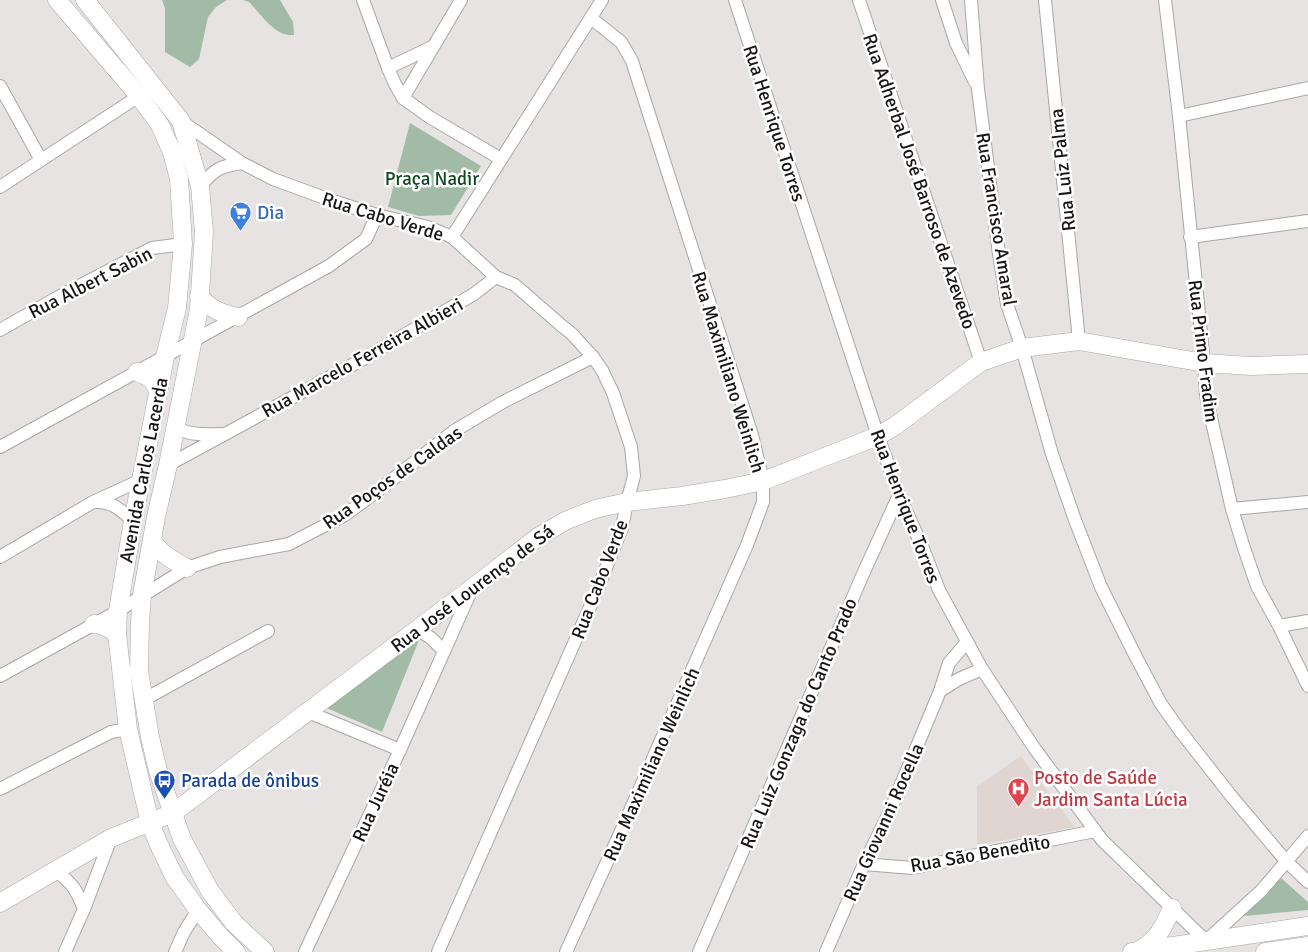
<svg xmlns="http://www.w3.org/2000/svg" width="1308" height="952" font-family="Signika,sans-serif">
<rect width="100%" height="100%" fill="#e7e3e2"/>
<polygon fill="#e0d5d0" points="1021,756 1075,827 977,845 977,786"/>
<g fill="#a1bba6">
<polygon points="162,0 227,0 216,7 208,17 199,59 190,67 165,52 165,8"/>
<path d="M243 0H280L293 22 294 35C275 37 261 14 249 2Z"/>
<polygon points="410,123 481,166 451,215 419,216 388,207"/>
<polygon points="423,630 382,732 322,706"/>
<polygon points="1281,878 1308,902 1308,910 1244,916"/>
</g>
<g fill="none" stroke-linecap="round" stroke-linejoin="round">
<defs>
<g id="street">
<polyline points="363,0 388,68 395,84 403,98 431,118 501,159"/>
<polyline points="735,0 878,436 899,495 922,546 939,590 982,669 1035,749 1102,840 1206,941"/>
<polyline points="859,0 981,362"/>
<polyline points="942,0 956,43 975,82"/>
<polyline points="971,0 978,89 999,254 1007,304 1022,348 1052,454 1075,520 1101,587 1136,657 1161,704 1181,732 1232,797 1286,861 1308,882"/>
<polyline points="1045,0 1079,341"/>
<polyline points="1165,0 1179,116 1204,363 1206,396 1232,509 1243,545 1257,586 1279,626 1308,686"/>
<polyline points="388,68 432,47"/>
<polyline points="0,86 41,160"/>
<polyline points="403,98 461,0"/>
<polyline points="1179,116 1308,88"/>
<polyline points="181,121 242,163 273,179 333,201 377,215 428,227 452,237 496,277 515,285 562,326 571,333 593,357 602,370 613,393 631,447 634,476 627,502 622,528 594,598 438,952"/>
<path d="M200 186C215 169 220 166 242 163"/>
<polyline points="0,187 139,96"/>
<polyline points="452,237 602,0"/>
<polyline points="1190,237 1308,221"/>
<polyline points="0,330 60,296 152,248 183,244"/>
<path d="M177 419C178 423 179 428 182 430 192 436 212 434 223 434"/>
<polyline points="0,447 329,266 366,239 377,215"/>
<polyline points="168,465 365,358 474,294 496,277"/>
<path d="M95 502C112 501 121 510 133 521"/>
<polyline points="1232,509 1308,502"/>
<polyline points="0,557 93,502 141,480"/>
<polyline points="1279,626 1308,621"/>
<polyline points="417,629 431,638 444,651"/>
<polyline points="0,676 118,611 187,568 220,557 289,544 345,515 384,486 454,431 503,402 593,357"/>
<polyline points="940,691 959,679 982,669"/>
<polyline points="145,699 268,631"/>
<polyline points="308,712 400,750"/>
<polyline points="0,789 111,732 128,729"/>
<polyline points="864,864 912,868 1095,831"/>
<path d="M56 871C73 884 76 889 84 909"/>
<polyline points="1206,941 1261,891 1308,836"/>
<polyline points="65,952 84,909 111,838"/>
<polyline points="175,952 184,932 198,910"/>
<polyline points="305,952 400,750 471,591"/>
<polyline points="566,952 622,829 747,545 763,502 763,481 752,435 632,61 621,42 591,18"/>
<polyline points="699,952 863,574 899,495"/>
<polyline points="826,952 864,864 890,811 940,691 949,663 967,642"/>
</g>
<g id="secondary">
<polyline points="57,0 139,96 160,125 172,152 179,179 183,244 177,308 165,357 133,521 118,611 117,634 128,729 150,823 160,847 175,878 198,910 221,937 236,952"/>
<polyline points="85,0 181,121 200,186 204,232 199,309 168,465 156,517 142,595 140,622 139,671 150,737 158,771 182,839 210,891 234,923 265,952"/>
<path d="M199 296C210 309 222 314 238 317"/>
<path d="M137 372C149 377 153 378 158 391"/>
<path d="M152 540C159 553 174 561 187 568"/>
<path d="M94 624C104 625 109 628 117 634"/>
<polyline points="0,903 111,838 173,813 471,589 538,537 565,521 595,509 627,502 682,496 725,489 763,481 878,436 895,426 981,362 1022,348 1079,341 1204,363 1251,366 1308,364"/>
<path d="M1140 950C1159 938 1163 928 1172 908"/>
<polyline points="1132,952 1308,926"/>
<polyline points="1265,952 1308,946"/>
</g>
</defs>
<use href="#street" stroke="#a9a6a5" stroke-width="14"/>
<use href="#secondary" stroke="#a9a6a5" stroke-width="19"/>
<use href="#street" stroke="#fff" stroke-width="12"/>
<use href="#secondary" stroke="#fff" stroke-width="18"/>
</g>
<defs>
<symbol id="supermarket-pin" viewBox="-11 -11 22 30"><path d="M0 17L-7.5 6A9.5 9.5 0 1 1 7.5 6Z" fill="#3f7fe0" stroke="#fff"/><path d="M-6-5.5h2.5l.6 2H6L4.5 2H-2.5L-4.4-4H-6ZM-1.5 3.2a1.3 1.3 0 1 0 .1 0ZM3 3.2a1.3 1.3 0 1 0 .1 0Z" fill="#fff"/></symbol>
<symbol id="bus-pin" viewBox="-11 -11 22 30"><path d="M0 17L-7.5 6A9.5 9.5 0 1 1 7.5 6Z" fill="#1a4fb4" stroke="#fff"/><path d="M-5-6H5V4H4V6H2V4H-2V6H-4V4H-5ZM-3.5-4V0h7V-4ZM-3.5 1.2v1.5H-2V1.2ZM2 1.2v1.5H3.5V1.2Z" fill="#fff"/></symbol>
<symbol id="hospital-pin" viewBox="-11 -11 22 30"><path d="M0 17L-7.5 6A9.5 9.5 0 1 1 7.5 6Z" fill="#e0444e" stroke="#fff"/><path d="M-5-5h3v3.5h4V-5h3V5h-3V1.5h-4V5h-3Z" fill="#fff"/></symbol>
</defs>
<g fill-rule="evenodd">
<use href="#supermarket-pin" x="228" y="200" width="25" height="34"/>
<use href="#bus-pin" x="152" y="768" width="25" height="34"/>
<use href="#hospital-pin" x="1006" y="776" width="25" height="34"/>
</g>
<g text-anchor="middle" stroke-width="5" stroke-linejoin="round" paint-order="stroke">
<g font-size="19" fill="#171616" stroke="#fff">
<text transform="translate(775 123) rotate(72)" y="7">Rua Henrique Torres</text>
<text transform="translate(1062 170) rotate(-96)" y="7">Rua Luiz Palma</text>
<text transform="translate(920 181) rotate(71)" y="7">Rua Adherbal José Barroso de Azevedo</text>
<text transform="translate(383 216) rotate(17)" y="7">Rua Cabo Verde</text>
<text transform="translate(997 219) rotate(81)" y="7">Rua Francisco Amaral</text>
<text transform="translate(90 282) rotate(-27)" y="7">Rua Albert Sabin</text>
<text transform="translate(1204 351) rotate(83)" y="7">Rua Primo Fradim</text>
<text transform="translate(362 357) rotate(-29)" y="7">Rua Marcelo Ferreira Albieri</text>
<text transform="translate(729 372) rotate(73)" y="7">Rua Maximiliano Weinlich</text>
<text transform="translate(143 470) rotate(-79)" y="7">Avenida Carlos Lacerda</text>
<text transform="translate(392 477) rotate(-35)" y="7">Rua Poços de Caldas</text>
<text transform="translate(906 506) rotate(69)" y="7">Rua Henrique Torres</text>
<text transform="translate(599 579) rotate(-69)" y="7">Rua Cabo Verde</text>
<text transform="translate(472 588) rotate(-37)" y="7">Rua José Lourenço de Sá</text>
<text transform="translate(798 723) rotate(-67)" y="7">Rua Luiz Gonzaga do Canto Prado</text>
<text transform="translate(651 764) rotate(-66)" y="7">Rua Maximiliano Weinlich</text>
<text transform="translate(375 802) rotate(-65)" y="7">Rua Juréia</text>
<text transform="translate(883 822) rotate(-66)" y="7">Rua Giovanni Rocella</text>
<text transform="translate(980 853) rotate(-10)" y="7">Rua São Benedito</text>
</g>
<g font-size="19" fill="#0d4823" stroke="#fff">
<text x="432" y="185">Praça Nadir</text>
</g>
<g font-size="19" fill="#366cbe" stroke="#fff" text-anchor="start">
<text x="257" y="219">Dia</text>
</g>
<g font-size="19" fill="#be3a42" stroke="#fff" text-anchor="start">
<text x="1034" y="784">Posto de Saúde<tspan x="1034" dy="22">Jardim Santa Lúcia</tspan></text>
</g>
<g font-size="19" fill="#164399" stroke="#fff" text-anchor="start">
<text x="181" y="787">Parada de ônibus</text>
</g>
</g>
</svg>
